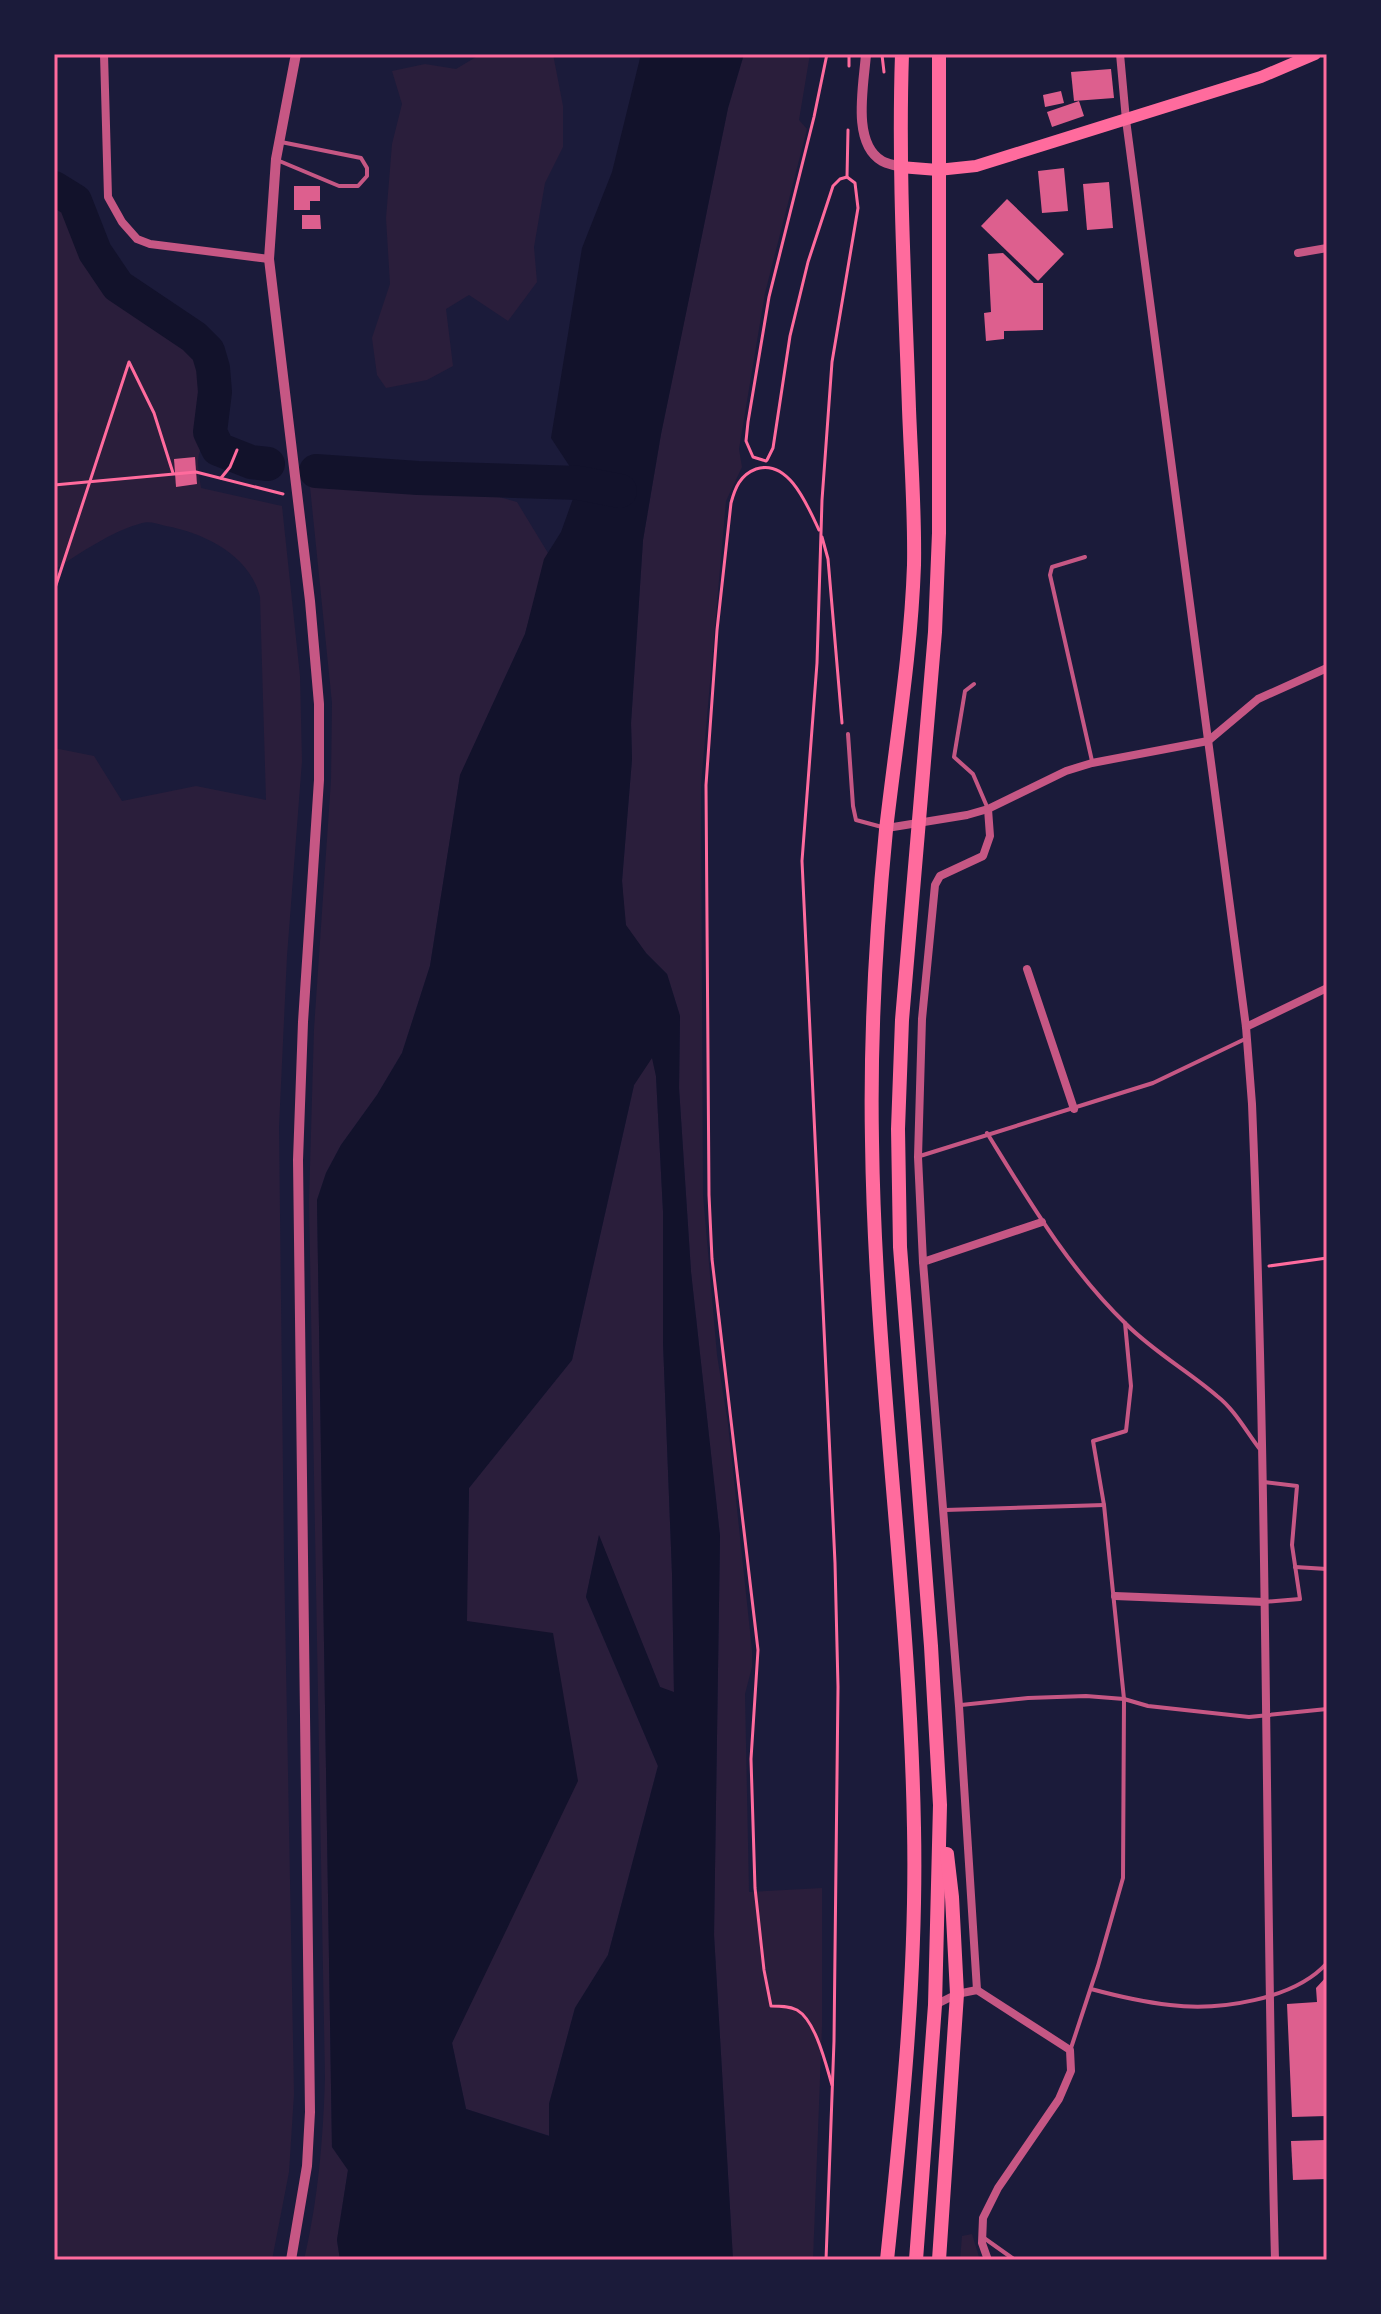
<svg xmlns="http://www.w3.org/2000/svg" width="1381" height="2314" font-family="'Noto Serif',serif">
<rect width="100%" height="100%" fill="#1b1b3a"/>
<g fill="#2a1e3b">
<polygon points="481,54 553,54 563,106 563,147 545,183 534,247 537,282 508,321 469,295 446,309 453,366 427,380 386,388 377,375 372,338 390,284 386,218 392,144 402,104 392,71 425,64 456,69"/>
<polygon points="744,54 810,54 799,120 807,129 765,293 739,449 742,467 726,501 701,785 703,1195 717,1355 728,1424 752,1650 752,1667 745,1694 749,1892 822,1888 822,2027 813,2260 733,2260 714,1935 720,1536 691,1272 679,1088 680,1016 667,974 646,953 625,925 622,881 632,759 631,723 643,540 661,434 728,108"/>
<path d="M54 195 65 208 93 270 188 338 207 364 208 379 203 412 205 443C194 455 199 472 201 488L282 506 300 676 302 761 287 956 279 1127 284 1558 294 2094 289 2172 272 2260H54V748L94 756 122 801 196 786 266 800 260 597C250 555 204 533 166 526 158 524 149 521 142 523 110 532 82 552 54 570V478L57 473 59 414 54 399Z"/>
<path d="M309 477 474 490 517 502 548 553 525 634 460 776 430 966 402 1053 377 1095 341 1145 326 1173 317 1200 332 2147 348 2170 337 2240 340 2260H304C318 2200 323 2141 325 2079L309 1201 314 1029 331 780 332 703Z"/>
<polygon points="652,1057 656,1076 663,1211 663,1342 672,1573 674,1693 660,1687 599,1536 586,1597 658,1766 608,1955 575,2008 549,2104 550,2136 466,2109 452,2043 480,1981 466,1612 469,1488 572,1360 634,1085"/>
<polygon points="972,2234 980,2260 960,2260 962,2236"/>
</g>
<path fill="#12122b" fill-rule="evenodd" d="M641 54H744L728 108 684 323 661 434 643 540 631 723 632 759 622 881 626 925 646 953 667 974 680 1016 679 1088 691 1272 720 1536 714 1935 733 2260H340L337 2240 348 2170 332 2147 317 1200 326 1173 341 1145 377 1095 402 1053 430 966 460 775 525 634 544 559 561 532 575 493 572 470 551 438 582 248 612 172ZM652 1058 656 1076 663 1211V1342L672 1573 674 1692 660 1687 599 1535 586 1597 658 1766 608 1955 575 2008 549 2104V2136L466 2109 452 2043 578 1781 553 1633 467 1621 469 1488 572 1360 634 1085Z"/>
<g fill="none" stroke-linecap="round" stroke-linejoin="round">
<g stroke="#12122b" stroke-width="34">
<polyline points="54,188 75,201 95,252 118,286 194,337 208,351 213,368 215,392 210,432 218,449 251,462 268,464"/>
<polyline points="316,471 418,478 579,483 620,491"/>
</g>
</g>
<g fill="#dd5f8e">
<polygon points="1111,69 1114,98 1074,101 1071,72"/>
<polygon points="1061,91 1064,103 1045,107 1043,95"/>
<polygon points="1079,101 1084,116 1052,127 1047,112"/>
<polygon points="1064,168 1068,211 1042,213 1038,171"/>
<polygon points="1109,182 1113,228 1087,230 1083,184"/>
<polygon points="294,186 320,186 320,201 310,201 310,210 294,210"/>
<polygon points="1007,199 1064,254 1038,281 981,226"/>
<polygon points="302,215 320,215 321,229 302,229"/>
<polygon points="1003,253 1034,283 1043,283 1043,330 1004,331 1004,339 986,341 984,313 991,312 988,254"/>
<polygon points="195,457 197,484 176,487 174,459"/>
<polygon points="1327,1976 1327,2116 1292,2117 1287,2004 1317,2002 1316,1988"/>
<polygon points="1326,2140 1327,2179 1293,2180 1291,2141"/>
</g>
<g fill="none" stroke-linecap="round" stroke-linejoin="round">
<g stroke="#ff6b9d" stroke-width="3">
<polyline points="882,55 884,72"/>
<polyline points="849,66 849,54"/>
<polyline points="767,460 773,448 790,336 808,262 833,186 840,179 847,177"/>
<polyline points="766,461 753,457 746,441 748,422 769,297 814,117 827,54"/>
<polyline points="221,478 230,467 237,450"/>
<polyline points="54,485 196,472 283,494"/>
<path d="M819 530C808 507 789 458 756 469 740 475 735 488 731 503L717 630 706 785 709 1195 712 1259 758 1650 751 1759 755 1888 764 1970 771 2006C780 2006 789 2006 797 2010 816 2021 826 2065 832 2085"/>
<polyline points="822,537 828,559 842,723"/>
<polyline points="54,591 129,362 154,413 173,473"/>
<polyline points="1269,1266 1327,1258"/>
<polyline points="826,2260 834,2041 838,1687 835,1563 802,861 817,663 822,500 832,362 858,208 855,183 847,177 848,130"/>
</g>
<g stroke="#c65784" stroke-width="4">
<polyline points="277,160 339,186 358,186 367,176 367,168 361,158 281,142"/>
<polyline points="1085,557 1052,567 1050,575 1092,761"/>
<polyline points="974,684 965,691 954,757 973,774 988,809"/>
<polyline points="848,734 853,806 856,820 882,827"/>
<path d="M987 1133C1029 1201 1069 1269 1126 1324 1154 1352 1188 1371 1217 1396 1234 1409 1246 1431 1259 1448"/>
<polyline points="920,1156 1153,1083 1245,1039"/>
<polyline points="1264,1482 1297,1486 1292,1545 1300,1599 1264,1602"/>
<polyline points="945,1510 1104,1505"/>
<polyline points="1295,1567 1327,1569"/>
<polyline points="961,1705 1028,1698 1086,1696 1124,1699 1148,1706 1249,1717 1327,1709"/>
<path d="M1091 1989C1117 1996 1143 2002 1170 2005 1218 2011 1294 2000 1327 1963"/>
<polyline points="1071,2048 1098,1966 1123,1878 1124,1699 1104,1505 1093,1441 1126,1431 1131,1386 1125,1323"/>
<polyline points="984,2238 1015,2260"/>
</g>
<g stroke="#c65784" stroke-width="8">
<polyline points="104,54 108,197 122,222 137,239 150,244 269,259"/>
<path d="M1120 54 1126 120 1246 1027 1252 1104C1268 1489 1265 1875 1275 2260"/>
<polyline points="1298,253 1327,248"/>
<polyline points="887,828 967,815 988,809 1066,771 1092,763 1208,741 1258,699 1327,668"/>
<polyline points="1027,969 1074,1109"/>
<polyline points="1246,1027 1327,988"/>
<polyline points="923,1262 1042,1222"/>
<polyline points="1115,1596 1264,1602"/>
<polyline points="977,1990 959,1706 923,1262 918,1157 922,1019 935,885 940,876 983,856 990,836 988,809"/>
<polyline points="935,2005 957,1994 977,1990 1070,2050 1071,2071 1059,2099 998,2188 983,2218 982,2243 988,2260"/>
</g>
<g stroke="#c65784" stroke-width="10">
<path d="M866 54C864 84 851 143 882 161 887 164 895 165 900 167"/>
<polyline points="291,2260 307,2166 310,2112 298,1160 303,1022 319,780 319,704 310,601 269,259 276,159 296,54"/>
</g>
<polyline stroke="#ff6b9d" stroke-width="12" points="900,167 938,170 976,166 1261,77 1315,54"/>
<g stroke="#ff6b9d" stroke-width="14">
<path d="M887 2260C902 2117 917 1972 914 1828 910 1598 875 1370 872 1141 870 1037 876 932 886 830 896 742 911 653 914 565 915 513 911 461 909 409 905 291 898 173 902 54"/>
<polyline points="916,2260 935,2005 940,1805 931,1646 900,1247 898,1129 902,1020 935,632 939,533 939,54"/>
<polyline points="939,2260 957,1994 952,1897 947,1854"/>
</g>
</g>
<rect width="1381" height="2314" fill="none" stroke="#1b1b3a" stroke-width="112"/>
<rect x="56" y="56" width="1269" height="2202" fill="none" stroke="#ff6b9d" stroke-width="3"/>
</svg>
